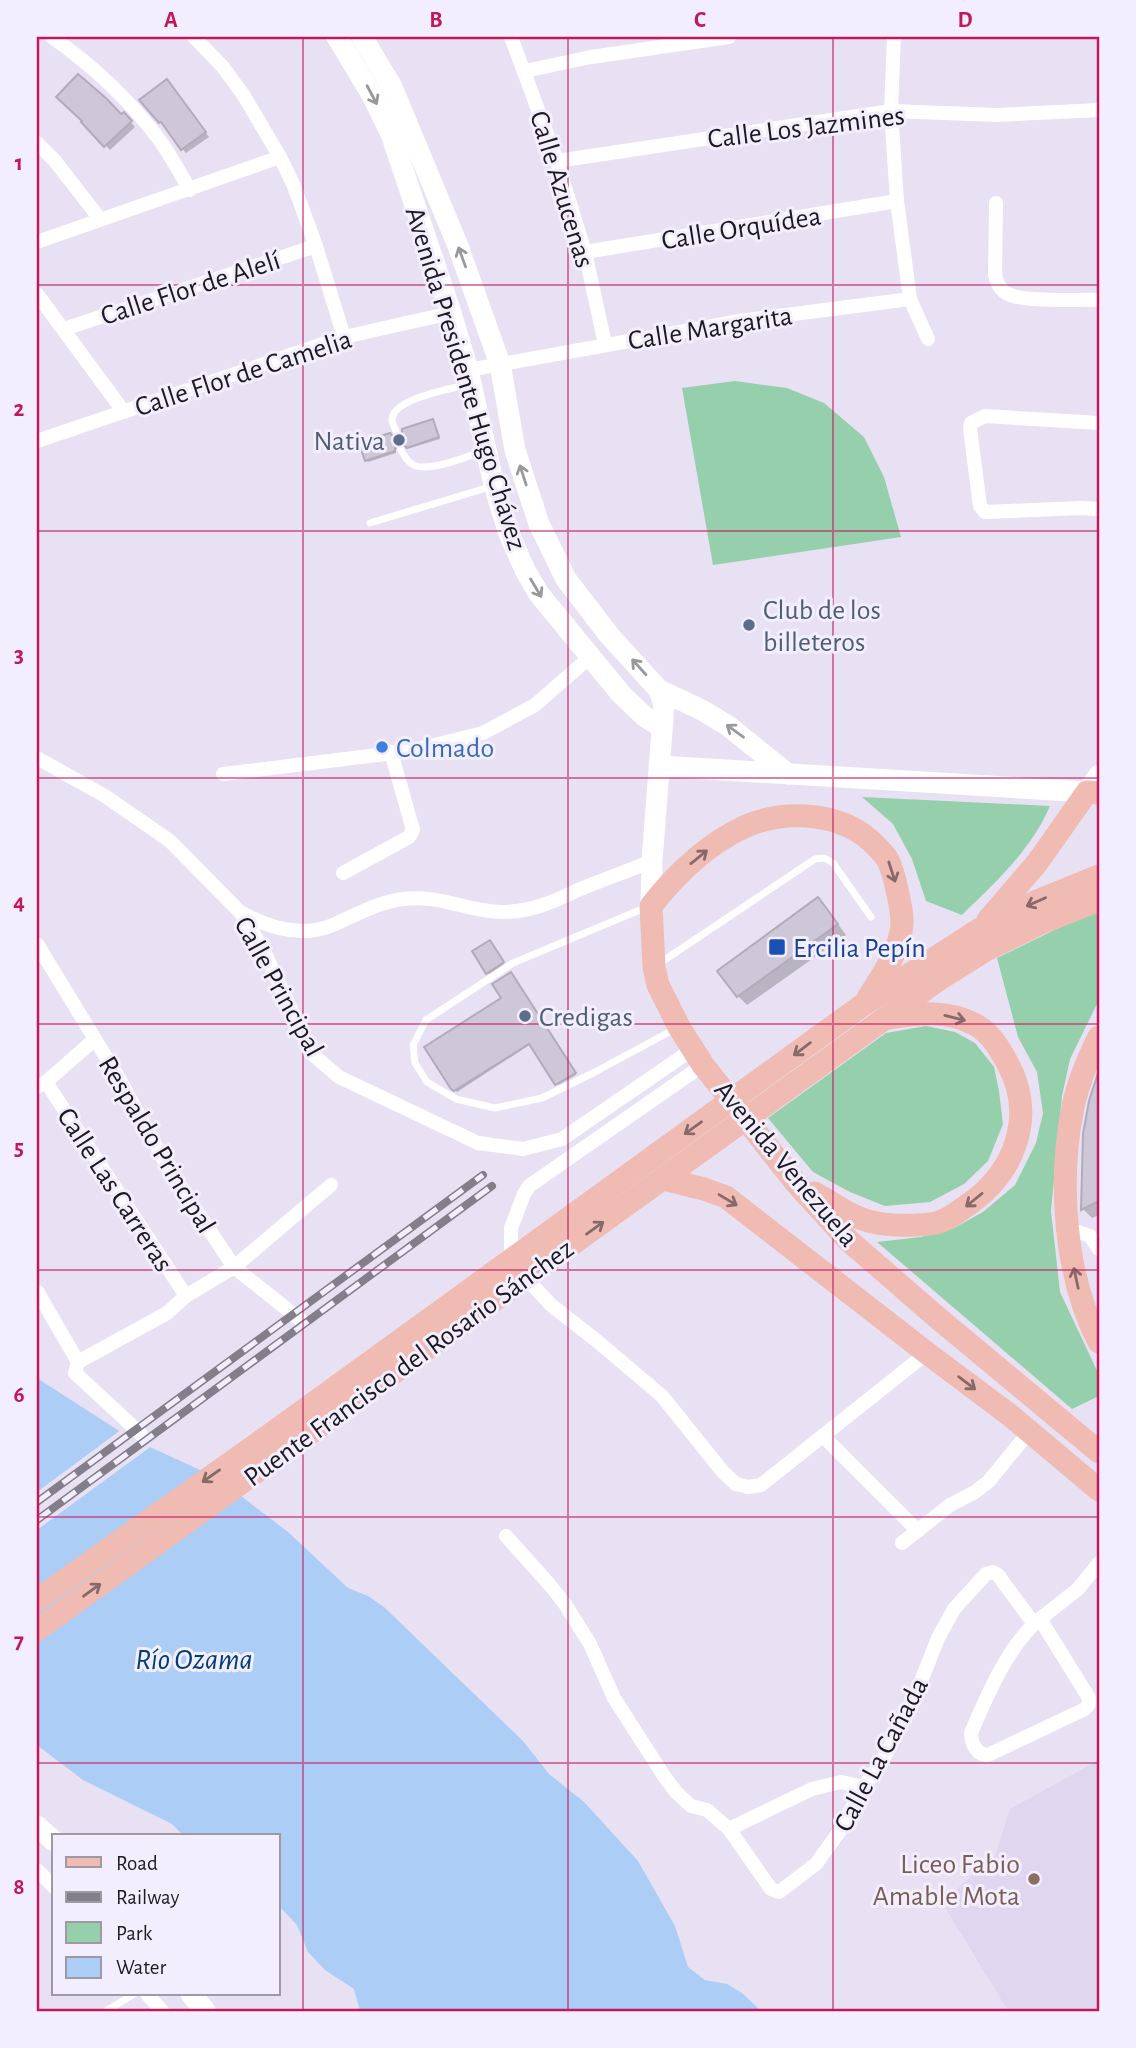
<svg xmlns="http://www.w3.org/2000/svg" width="1136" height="2048" font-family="'Alegreya Sans',sans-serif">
<rect width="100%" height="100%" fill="#e7e1f3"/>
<polygon fill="#dfd6ef" points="1099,1760 1099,2011 1008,2011 942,1902 995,1856 1010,1809"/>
<g fill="#96cfab">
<polygon points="735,381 787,388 824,403 864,437 884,477 901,537 713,565 682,388"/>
<path d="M862 797 1050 806C1031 850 996 882 962 915L926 901 912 859 893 824Z"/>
<polygon points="1099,911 1099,1000 1070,1059 1062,1096 1051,1211 1060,1292 1099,1375 1099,1396 1072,1409 877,1242 921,1237 954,1228 983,1212 1015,1185 1036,1143 1043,1113 1037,1072 1018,1037 997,958 1071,922"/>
<polygon points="926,1026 955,1032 975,1043 994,1067 999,1091 1003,1124 988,1161 964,1184 930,1202 885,1206 850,1192 813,1172 768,1118 886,1033"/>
</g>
<polygon fill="#accef6" points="37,1378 130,1438 198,1469 232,1489 288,1532 348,1588 368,1596 384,1607 523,1741 549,1774 584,1802 638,1861 675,1926 688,1967 705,1980 727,1984 742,1993 761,2011 360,2011 354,1989 325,1970 308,1952 297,1925 278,1905 278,1836 184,1836 172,1824 83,1780 37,1745"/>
<polygon fill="#e7e1f3" points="122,1429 153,1445 37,1530 37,1492"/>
<g fill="#0003">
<polygon points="171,86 209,137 186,153 160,122"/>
<polygon points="123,114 135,127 110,150 84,122"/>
<polygon points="433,421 440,439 410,448 407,445 401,445 396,449 396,453 368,462 366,460 393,439 399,438"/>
<polygon points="818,900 827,909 846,935 747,1005 738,996"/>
<polygon points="491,944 504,964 489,974 487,972"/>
<polygon points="512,976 576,1075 558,1085 531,1044 457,1092 453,1088 504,998"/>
<polygon points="1099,1076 1099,1215 1092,1218 1083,1209 1095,1085"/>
</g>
<g fill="#cec7d8" stroke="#b2abbc" stroke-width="2">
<polygon points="78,74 107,99 121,114 124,112 132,121 104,147 81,122 82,121 56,97"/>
<polygon points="167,79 206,132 181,150 161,122 159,123 139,100"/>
<polygon points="433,419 439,437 407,448 403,444 399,444 395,448 395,451 365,461 359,443 390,433 394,437 398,437 402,433 402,429"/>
<polygon points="818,897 838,924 737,997 717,971"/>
<polygon points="490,940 504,962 486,974 472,951"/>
<polygon points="511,972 576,1073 555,1085 529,1044 454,1091 451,1089 424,1047 501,998 492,984"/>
<polygon points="1099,1070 1099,1201 1081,1210 1083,1134 1089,1101"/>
</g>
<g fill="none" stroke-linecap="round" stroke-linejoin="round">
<g stroke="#fff" stroke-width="7">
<path d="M396 431C395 427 392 424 392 420 392 398 452 389 470 384"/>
<path d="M401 450C405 457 408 463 416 466 433 471 468 456 484 451"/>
<polyline points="370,523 493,486"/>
<polyline points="647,907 513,963 426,1020 413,1045 415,1063 427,1082 456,1099 495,1108 542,1098 593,1073 675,1029"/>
<polyline points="660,963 815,859 824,858 833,863 871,917"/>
<polyline points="106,2011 134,1994"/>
</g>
<g stroke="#fff" stroke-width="14">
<path d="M52 37C93 66 128 98 158 138 170 154 180 173 190 190"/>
<polyline points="194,37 223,67 244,96 280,157 294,186 316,246 344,337"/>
<polyline points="511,37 557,161 585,252 605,344"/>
<polyline points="894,37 891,111 897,201 910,299 928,339"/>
<polyline points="525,71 591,57 729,37"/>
<polyline points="37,143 55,161 100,219"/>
<polyline points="557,161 891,111 997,115 1099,110"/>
<path d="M996 203 995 275C997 282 999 289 1006 293 1022 303 1078 299 1099 300"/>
<polyline points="37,242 280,157"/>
<polyline points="585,252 897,201"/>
<polyline points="37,294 124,412"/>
<polyline points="64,329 316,246"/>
<polyline points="468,370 740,321 910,299"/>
<polyline points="1099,423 985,416 971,423 970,428 980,506 985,512 1081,508 1099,509"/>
<polyline points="37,441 344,337 451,313"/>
<polyline points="37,758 105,796 170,841 241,913 263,949 312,1054 339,1077 478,1143 523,1149 562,1139 693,1049"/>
<polyline points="223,774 410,751 483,733 535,705 590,657"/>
<polyline points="343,873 409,837 413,830 391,752"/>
<path d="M242 913C271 929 302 938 333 925 356 915 378 902 403 899 441 894 467 912 502 912 531 912 553 902 578 890 602 880 628 871 652 861"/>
<polyline points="37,944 120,1080 168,1168 234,1267 303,1322"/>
<polyline points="703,1065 529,1186 524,1194 511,1228 511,1248 527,1279 551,1305 597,1341 662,1396 723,1472 736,1484 748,1487 761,1485 927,1353"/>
<polyline points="46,1082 186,1296"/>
<polyline points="37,1087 46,1082 94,1040"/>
<polyline points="1067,1228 1090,1236 1099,1249"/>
<polyline points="37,1291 78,1362 75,1373 141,1434"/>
<polyline points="78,1362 167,1313 186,1296 234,1267 331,1185"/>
<polyline points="823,1436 918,1531"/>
<polyline points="506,1536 549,1584 565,1604 590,1644 614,1698 664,1776 676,1792 691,1806 707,1810 729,1829 771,1889 779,1892 816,1864 839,1832 863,1787 880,1765 911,1707 938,1638 954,1609 986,1574 993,1572 998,1575 1034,1624"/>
<polyline points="902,1543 950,1505 975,1492 989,1481 1029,1432"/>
<path d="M1040 1619 1089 1698V1704L1085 1709 988 1755C977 1755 971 1744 971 1733 986 1698 1009 1643 1040 1619L1078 1589 1099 1563"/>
<polyline points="729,1829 812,1789 841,1782 863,1787"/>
<polyline points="37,1870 54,1887"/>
<polyline points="147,1994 162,2011"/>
</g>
<g stroke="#fff" stroke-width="21">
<polyline points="337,37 372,95 391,134 451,313 468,370 494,485 509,534 525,570 539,594 621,694 644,716 661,727"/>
<polyline points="362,37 392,87 458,246 500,364 515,450 539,524 566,579 609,635 659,690 664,705 652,861 651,906"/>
<polyline points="659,690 700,709 727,725 788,774"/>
<polyline points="659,766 1087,792 1099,775"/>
<polyline points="37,1826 54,1841"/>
<polyline points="191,1994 205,2011"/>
</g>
<g stroke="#efbbb2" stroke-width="23">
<polyline points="988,920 1037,863 1087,792 1099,793"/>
<path d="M868 998C881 977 896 957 901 932 904 919 900 903 897 890 895 880 892 869 888 860 885 855 881 851 877 847 845 812 786 808 744 827 708 844 676 874 651 906L654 967 658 985 679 1027 703 1065 796 1183 848 1240 939 1319 1099 1452"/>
<path d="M1099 1037C1088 1059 1078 1083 1073 1107 1058 1180 1064 1275 1099 1342"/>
<polyline points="664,1179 704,1189 726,1197 927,1353 1011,1416 1099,1490"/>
<path d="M815 1193C835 1205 854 1219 877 1223 893 1226 920 1226 936 1223 948 1220 959 1211 969 1204 1015 1172 1036 1116 1008 1064 1000 1049 990 1032 974 1024 948 1010 918 1013 890 1018"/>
<polyline points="37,1600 274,1432 864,1004 980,929 1035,902 1099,876"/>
<polyline points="37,1630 938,980 986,950 1041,923 1099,900"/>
</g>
<defs>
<g id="rail">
<polyline points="37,1502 483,1175"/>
<polyline points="37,1520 492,1186"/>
</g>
</defs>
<use href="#rail" stroke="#827e8a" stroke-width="8"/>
<use href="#rail" stroke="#f3eefd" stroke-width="5" stroke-dasharray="16" stroke-linecap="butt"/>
</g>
<defs><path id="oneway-shaft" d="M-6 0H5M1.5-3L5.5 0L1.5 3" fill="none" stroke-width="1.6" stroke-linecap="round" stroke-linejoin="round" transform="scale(1.75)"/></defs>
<g stroke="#99989b">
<use href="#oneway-shaft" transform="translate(372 95) rotate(62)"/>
<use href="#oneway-shaft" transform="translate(462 257) rotate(-110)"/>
<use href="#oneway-shaft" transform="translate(523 475) rotate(-108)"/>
<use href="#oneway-shaft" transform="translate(536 588) rotate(59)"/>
<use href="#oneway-shaft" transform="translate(639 667) rotate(-132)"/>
<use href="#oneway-shaft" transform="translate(735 731) rotate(-144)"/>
</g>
<g stroke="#866a69">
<use href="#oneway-shaft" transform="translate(699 857) rotate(-39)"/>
<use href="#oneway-shaft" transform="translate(892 872) rotate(72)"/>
<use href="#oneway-shaft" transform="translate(1036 902) rotate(156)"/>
<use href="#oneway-shaft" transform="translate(955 1018) rotate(14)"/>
<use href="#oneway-shaft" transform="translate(802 1049) rotate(143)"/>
<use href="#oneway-shaft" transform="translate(693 1128) rotate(144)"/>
<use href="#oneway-shaft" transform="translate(728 1200) rotate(31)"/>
<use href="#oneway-shaft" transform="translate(974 1200) rotate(141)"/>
<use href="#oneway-shaft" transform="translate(595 1228) rotate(-36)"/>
<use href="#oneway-shaft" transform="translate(1076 1278) rotate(-102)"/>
<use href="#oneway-shaft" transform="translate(967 1383) rotate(37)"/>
<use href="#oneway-shaft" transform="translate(211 1476) rotate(145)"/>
<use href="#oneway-shaft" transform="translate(92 1590) rotate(-36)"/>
</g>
<path fill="none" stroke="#c2185b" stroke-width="2" stroke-opacity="0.55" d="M303 37V2011M568 37V2011M833 37V2011M37 285H1099M37 531H1099M37 778H1099M37 1024H1099M37 1270H1099M37 1517H1099M37 1763H1099"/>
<g fill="#5c6f8a" stroke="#f3eefd" stroke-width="2.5">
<circle cx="399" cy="440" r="7"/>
<circle cx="749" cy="625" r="7"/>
<circle cx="525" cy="1016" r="7"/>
</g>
<circle fill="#3f7fe0" stroke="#f3eefd" stroke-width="2.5" cx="382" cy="747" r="7"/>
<rect fill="#1a4fb4" stroke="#f3eefd" stroke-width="2.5" x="768" y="938" width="18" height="18" rx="3.5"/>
<circle fill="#8d6e63" stroke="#f3eefd" stroke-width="2.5" cx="1034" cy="1879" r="7"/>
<g text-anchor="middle" stroke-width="6" stroke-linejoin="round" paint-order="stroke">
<g font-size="28" fill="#1c1a20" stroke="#f3eefd">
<text transform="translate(806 126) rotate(-7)" y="10">Calle Los Jazmines</text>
<text transform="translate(563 189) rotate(73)" y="10">Calle Azucenas</text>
<text transform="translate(741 227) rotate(-9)" y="10">Calle Orquídea</text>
<text transform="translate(190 287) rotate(-18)" y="10">Calle Flor de Alelí</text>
<text transform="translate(710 327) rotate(-9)" y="10">Calle Margarita</text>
<text transform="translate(243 372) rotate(-18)" y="10">Calle Flor de Camelia</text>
<text transform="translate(467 378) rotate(73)" y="10">Avenida Presidente Hugo Chávez</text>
<text transform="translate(280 986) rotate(61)" y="10">Calle Principal</text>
<text transform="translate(158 1144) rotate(59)" y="10">Respaldo Principal</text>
<text transform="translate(787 1163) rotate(50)" y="10">Avenida Venezuela</text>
<text transform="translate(116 1189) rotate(57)" y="10">Calle Las Carreras</text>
<text transform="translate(408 1362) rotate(-36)" y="10">Puente Francisco del Rosario Sánchez</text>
<text transform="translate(880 1754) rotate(-62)" y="10">Calle La Cañada</text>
</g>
<g font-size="28" fill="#4e5e75" stroke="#f3eefd" text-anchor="start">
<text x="385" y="450" text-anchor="end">Nativa</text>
<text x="763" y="619">Club de los<tspan x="763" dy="32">billeteros</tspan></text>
<text x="539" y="1026">Credigas</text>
</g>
<g font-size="28" fill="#366cbe" stroke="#f3eefd" text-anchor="start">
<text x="396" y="757">Colmado</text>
</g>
<g font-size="28" fill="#164399" stroke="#f3eefd" text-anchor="start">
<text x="793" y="957">Ercilia Pepín</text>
</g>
<g font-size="28" fill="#785e54" stroke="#f3eefd" text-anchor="end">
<text x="1020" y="1873">Liceo Fabio<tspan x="1020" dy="32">Amable Mota</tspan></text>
</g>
<g font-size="30" font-style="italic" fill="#003e77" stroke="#f3eefd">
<text x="194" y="1669">Río Ozama</text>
</g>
</g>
<rect width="1136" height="2048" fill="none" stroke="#f3eefd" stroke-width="77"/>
<rect x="52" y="1834" width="228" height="161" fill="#f3eefd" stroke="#9d99a5" stroke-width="2"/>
<rect x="66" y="1857" width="35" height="10" fill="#efbbb2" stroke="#9d99a5" stroke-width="2"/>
<text x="116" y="1870" font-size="21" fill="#1c1a20">Road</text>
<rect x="66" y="1892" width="35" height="10" fill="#827e8a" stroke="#9d99a5" stroke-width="2"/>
<text x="116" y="1904" font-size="21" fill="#1c1a20">Railway</text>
<rect x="66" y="1922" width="35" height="21" fill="#96cfab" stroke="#9d99a5" stroke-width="2"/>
<text x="116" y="1940" font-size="21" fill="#1c1a20">Park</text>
<rect x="66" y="1957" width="35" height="21" fill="#accef6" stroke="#9d99a5" stroke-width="2"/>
<text x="116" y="1974" font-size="21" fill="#1c1a20">Water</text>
<rect x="38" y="38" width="1060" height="1972" fill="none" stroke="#c2185b" stroke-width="2.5"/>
<g font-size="23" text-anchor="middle" font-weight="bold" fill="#c2185b">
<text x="171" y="27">A</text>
<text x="436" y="27">B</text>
<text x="700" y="27">C</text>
<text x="965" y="27">D</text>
<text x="19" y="170">1</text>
<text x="19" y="416">2</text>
<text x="19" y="662">3</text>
<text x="19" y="909">4</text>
<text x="19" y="1155">5</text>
<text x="19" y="1402">6</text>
<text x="19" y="1648">7</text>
<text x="19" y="1894">8</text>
</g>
</svg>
